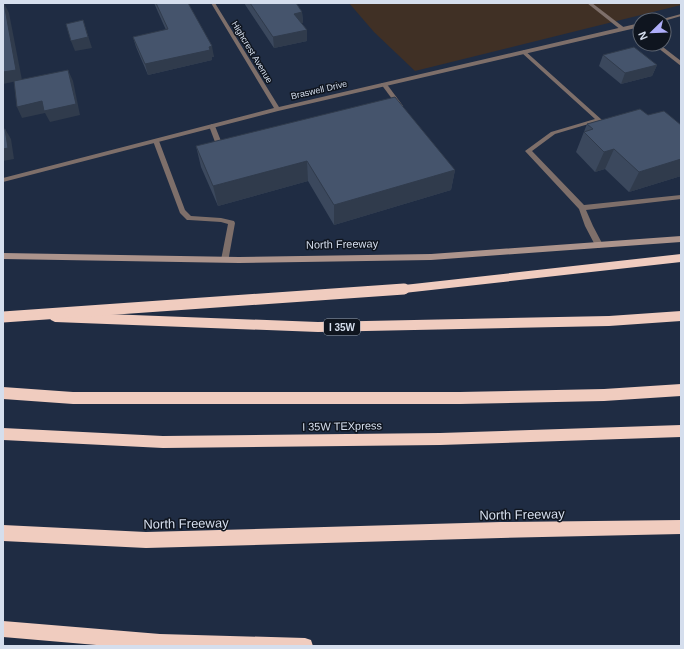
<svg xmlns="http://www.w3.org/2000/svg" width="684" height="649" font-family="Arial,sans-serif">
<rect width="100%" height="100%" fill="#1f2c43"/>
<polygon fill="#403025" points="349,3 681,3 681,5 415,71 374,32"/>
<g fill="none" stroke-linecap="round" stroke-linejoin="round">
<g fill="#7e6f6a" fill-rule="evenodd">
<polygon points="587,3 592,3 626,29 621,30"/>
<polygon points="632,25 636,25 640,28 640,33 632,27"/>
<polygon points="653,44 659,44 681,61 681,66"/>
<polygon points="524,50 602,120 555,134 532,151 584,205 681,195 681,199 586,210 593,226 603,245 599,248 596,247 585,226 579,209 525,151 551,132 595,119 522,53 521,52"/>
<polygon points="382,83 386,83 403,106 402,107 398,107 381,84"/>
<polygon points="212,124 215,126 221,141 228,148 228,150 224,150 215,142 209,126"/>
<polygon points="156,139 159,141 185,210 191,216 221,218 234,221 235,223 228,262 222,262 221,260 228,224 221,222 189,220 187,220 180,213 153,141"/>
</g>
<g fill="#7e6f6a" fill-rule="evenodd">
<polygon points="211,3 215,3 279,107 640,23 640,27 278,111 3,182 3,178 274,108"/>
<polygon points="681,14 681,16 664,21 659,20"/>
</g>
<polygon fill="#ac948c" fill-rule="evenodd" points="681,236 681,242 431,260 239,263 3,259 3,253 239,257 431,254"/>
<g fill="#f0ccbf" fill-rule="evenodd">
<polygon points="681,254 681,262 404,293 400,292 398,289 400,286 404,285"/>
<polygon points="681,311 681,321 609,326 318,332 55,322 51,320 49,317 51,314 55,312 318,322 609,316"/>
<polygon points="681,384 681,396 604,401 460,404 73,404 3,399 3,387 73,392 460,392 604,389"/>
<polygon points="681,425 681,437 440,445 163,448 3,440 3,428 163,436 440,433"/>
<polygon points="681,520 681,534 501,538 146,548 3,541 3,525 146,532 501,522"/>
<polygon points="3,621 160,634 305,638 311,640 313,646 108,646 3,637"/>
</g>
<polyline stroke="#f0ccbf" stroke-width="11" points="3,317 404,289"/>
</g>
<g fill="#3b485d">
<polygon points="154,3 188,3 214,57 212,57 212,60 148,75 136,47 133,37 166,30"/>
<polygon points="244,3 296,3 302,12 303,23 301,23 307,41 274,48"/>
<polygon points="603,55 657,65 652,76 621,84 599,66"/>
<polygon points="648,115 681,125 681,176 629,192 605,169 595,172 576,152 587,124"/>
<polygon points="196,146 455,170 451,190 334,225 308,181 218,206 201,167"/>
</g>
<g fill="#303b4c">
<polygon points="4,3 9,13 22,80 3,84"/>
<polygon points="302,12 303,23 295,24 294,14"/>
<polygon points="83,20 92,48 75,51 71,41"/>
<polygon points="307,30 307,41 274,48 273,37"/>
<polygon points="212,46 214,57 212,57 212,60 148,75 145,64"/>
<polygon points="657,65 652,76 621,84 625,73"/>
<polygon points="68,70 73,81 80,115 50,122 45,113 22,118 17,107 42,101"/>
<polygon points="5,129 11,139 14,159 3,161 3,149"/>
<polygon points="614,149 605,169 595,172 604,152"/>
<polygon points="681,159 681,176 629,192 639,172"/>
<polygon points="307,161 308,181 218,206 213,186"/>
<polygon points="455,170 451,190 334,225 334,205"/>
</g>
<g fill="#45546c" stroke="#303b4c">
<polygon points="3,3 4,3 16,70 3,72"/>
<polygon points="156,3 188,3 212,46 209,47 210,50 145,64 133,37 168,29"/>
<polygon points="250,3 296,3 302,12 294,14 307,30 273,37"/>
<polygon points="83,20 88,37 71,41 66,24"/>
<polygon points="634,47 657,65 625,73 603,55"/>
<polygon points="68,70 76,104 44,111 42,101 17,107 14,81"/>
<polygon points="395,97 455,170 334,205 307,161 213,186 196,146"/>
<polygon points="640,109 648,115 664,111 681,125 681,159 639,172 614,149 604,152 584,132 593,129 587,124"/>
<polygon points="3,129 5,129 8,148 3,149"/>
</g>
<g text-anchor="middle" stroke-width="3" stroke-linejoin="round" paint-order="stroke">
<g font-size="9" fill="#d5deed" stroke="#0f151f">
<text transform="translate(252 52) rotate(59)" y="3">Highcrest Avenue</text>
<text transform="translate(319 90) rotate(-13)" y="3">Braswell Drive</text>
</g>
<rect fill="#0f151f" stroke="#9aa2af" stroke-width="1" x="324" y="319" width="36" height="16" rx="3"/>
<g font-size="10" font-weight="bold" fill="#d5deed">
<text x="342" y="331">I 35W</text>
</g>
<g font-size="11" fill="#d5deed" stroke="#0f151f">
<text transform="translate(342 244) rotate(-1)" y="4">North Freeway</text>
<text transform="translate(342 426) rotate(-1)" y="4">I 35W TEXpress</text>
</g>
<g font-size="13" fill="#d5deed" stroke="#0f151f">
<text transform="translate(522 514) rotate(-1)" y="5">North Freeway</text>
<text transform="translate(186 523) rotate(-1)" y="5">North Freeway</text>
</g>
</g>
<rect width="684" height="649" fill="none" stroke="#d5deed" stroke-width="8"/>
<g transform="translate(652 32) rotate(247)"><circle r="19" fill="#0f151f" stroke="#5e6571"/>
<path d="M0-3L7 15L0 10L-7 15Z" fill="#afaefa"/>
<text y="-6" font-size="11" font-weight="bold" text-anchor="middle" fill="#d5deed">N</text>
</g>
</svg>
